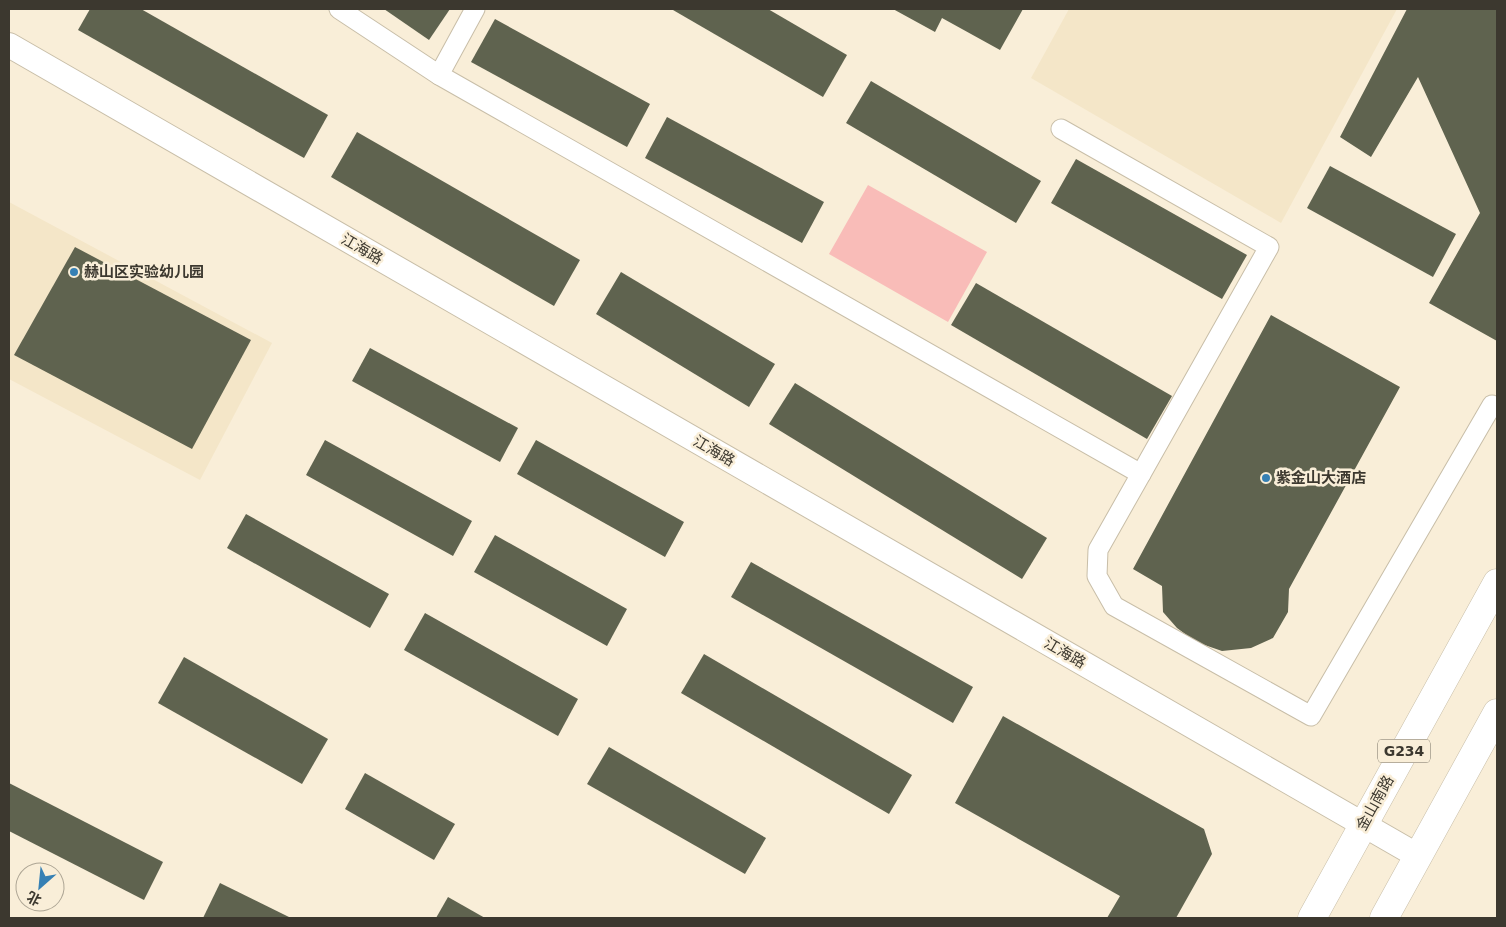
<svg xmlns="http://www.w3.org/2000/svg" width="1506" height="927" font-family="'DejaVu Sans','Noto Sans SC',sans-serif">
<rect width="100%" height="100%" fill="#f9eed8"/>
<g fill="#f4e6c8">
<polygon points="1069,9 1397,9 1281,223 1031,78"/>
<polygon points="9,202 272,343 200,480 9,379"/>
</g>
<polygon fill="#f9bcb8" points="868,185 987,252 948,322 829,254"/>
<g fill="#5f634f">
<polygon points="90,9 141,9 328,115 304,158 78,30"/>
<polygon points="384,9 450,9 429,40"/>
<polygon points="674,9 768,9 847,55 823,97 673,10"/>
<polygon points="893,9 1023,9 1000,50 942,18 935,32"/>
<polygon points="1407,9 1497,9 1497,341 1429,303 1480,213 1418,77 1371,157 1340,137"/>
<polygon points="495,19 650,104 627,147 471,62"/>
<polygon points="871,81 1041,181 1016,223 846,123"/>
<polygon points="667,117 824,202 802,243 645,158"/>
<polygon points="357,132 580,260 554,306 331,177"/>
<polygon points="1076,159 1247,255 1222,299 1051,203"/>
<polygon points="1330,166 1456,234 1433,277 1307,208"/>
<polygon points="75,247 251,340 192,449 14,355"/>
<polygon points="621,272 775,364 749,407 596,314"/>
<polygon points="976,283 1172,396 1147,439 951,325"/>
<polygon points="1271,315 1400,387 1289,589 1288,612 1273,638 1251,648 1222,651 1196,642 1177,628 1163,612 1162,586 1133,569"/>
<polygon points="370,348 518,428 500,462 352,381"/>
<polygon points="795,383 1047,538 1022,579 769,424"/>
<polygon points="325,440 472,521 453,556 306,475"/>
<polygon points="536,440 684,522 665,557 517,474"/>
<polygon points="246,514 389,594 370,628 227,548"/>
<polygon points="495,535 627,609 607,646 474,572"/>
<polygon points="751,562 973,687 953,723 731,597"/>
<polygon points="425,613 578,699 558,736 404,650"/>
<polygon points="704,654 912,775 889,814 681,693"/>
<polygon points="184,657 328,739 302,784 158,703"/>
<polygon points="1003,716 1204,829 1212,854 1176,918 1107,918 1120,896 955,803"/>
<polygon points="609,747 766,838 745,874 587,784"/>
<polygon points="365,773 455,824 434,860 345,809"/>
<polygon points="9,783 163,862 144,900 9,831"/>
<polygon points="220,883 291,918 203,918"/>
<polygon points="448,897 485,918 436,918"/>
</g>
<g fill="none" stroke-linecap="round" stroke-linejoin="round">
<defs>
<g id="minor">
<polyline points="339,9 439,75 475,9"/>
<polyline points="439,75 1141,474 1098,550 1097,576 1114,606 1311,716 1492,405 1497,408"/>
<polyline points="1061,129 1269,247 1141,474"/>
</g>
<polyline id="tertiary" points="9,45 1418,856"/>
<g id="trunk">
<polyline points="1312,918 1497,583"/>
<polyline points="1384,918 1497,713"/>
</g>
</defs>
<use href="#minor" stroke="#c8bea8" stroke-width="21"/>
<use href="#tertiary" stroke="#c8bea8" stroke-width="26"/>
<use href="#trunk" stroke="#c8bea8" stroke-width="29"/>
<use href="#minor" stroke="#fff" stroke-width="19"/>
<use href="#tertiary" stroke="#fff" stroke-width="24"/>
<use href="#trunk" stroke="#fff" stroke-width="28"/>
</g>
<g fill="#3680b4" stroke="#f9eed8" stroke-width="2">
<circle cx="74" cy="272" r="5"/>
<circle cx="1266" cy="478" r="5"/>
</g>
<g text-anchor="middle" stroke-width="5" stroke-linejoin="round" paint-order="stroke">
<rect fill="#f9eed8" stroke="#756f62" stroke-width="1" x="1378" y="739.5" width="52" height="23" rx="4"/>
<g font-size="14" font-weight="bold" fill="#3c382f">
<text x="1404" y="756">G234</text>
</g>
<g font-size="15" fill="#3c382f" stroke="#f9eed8">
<text transform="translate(362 249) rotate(30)" y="5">江海路</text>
<text transform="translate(714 451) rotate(30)" y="5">江海路</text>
<text transform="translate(1065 653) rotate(30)" y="5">江海路</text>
<text transform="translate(1375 803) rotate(-61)" y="5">金山南路</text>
</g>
<g font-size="15" font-weight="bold" fill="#3c382f" stroke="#f9eed8" text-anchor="start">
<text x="84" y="277">赫山区实验幼儿园</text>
<text x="1276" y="483">紫金山大酒店</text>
</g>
</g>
<rect width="1506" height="927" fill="none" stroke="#3c382f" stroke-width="20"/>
<g transform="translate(40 887) rotate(207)"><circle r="24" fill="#f9eed8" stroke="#ada594"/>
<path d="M0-4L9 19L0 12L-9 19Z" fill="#3680b4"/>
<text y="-8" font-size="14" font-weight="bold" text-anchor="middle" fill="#3c382f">北</text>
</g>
</svg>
